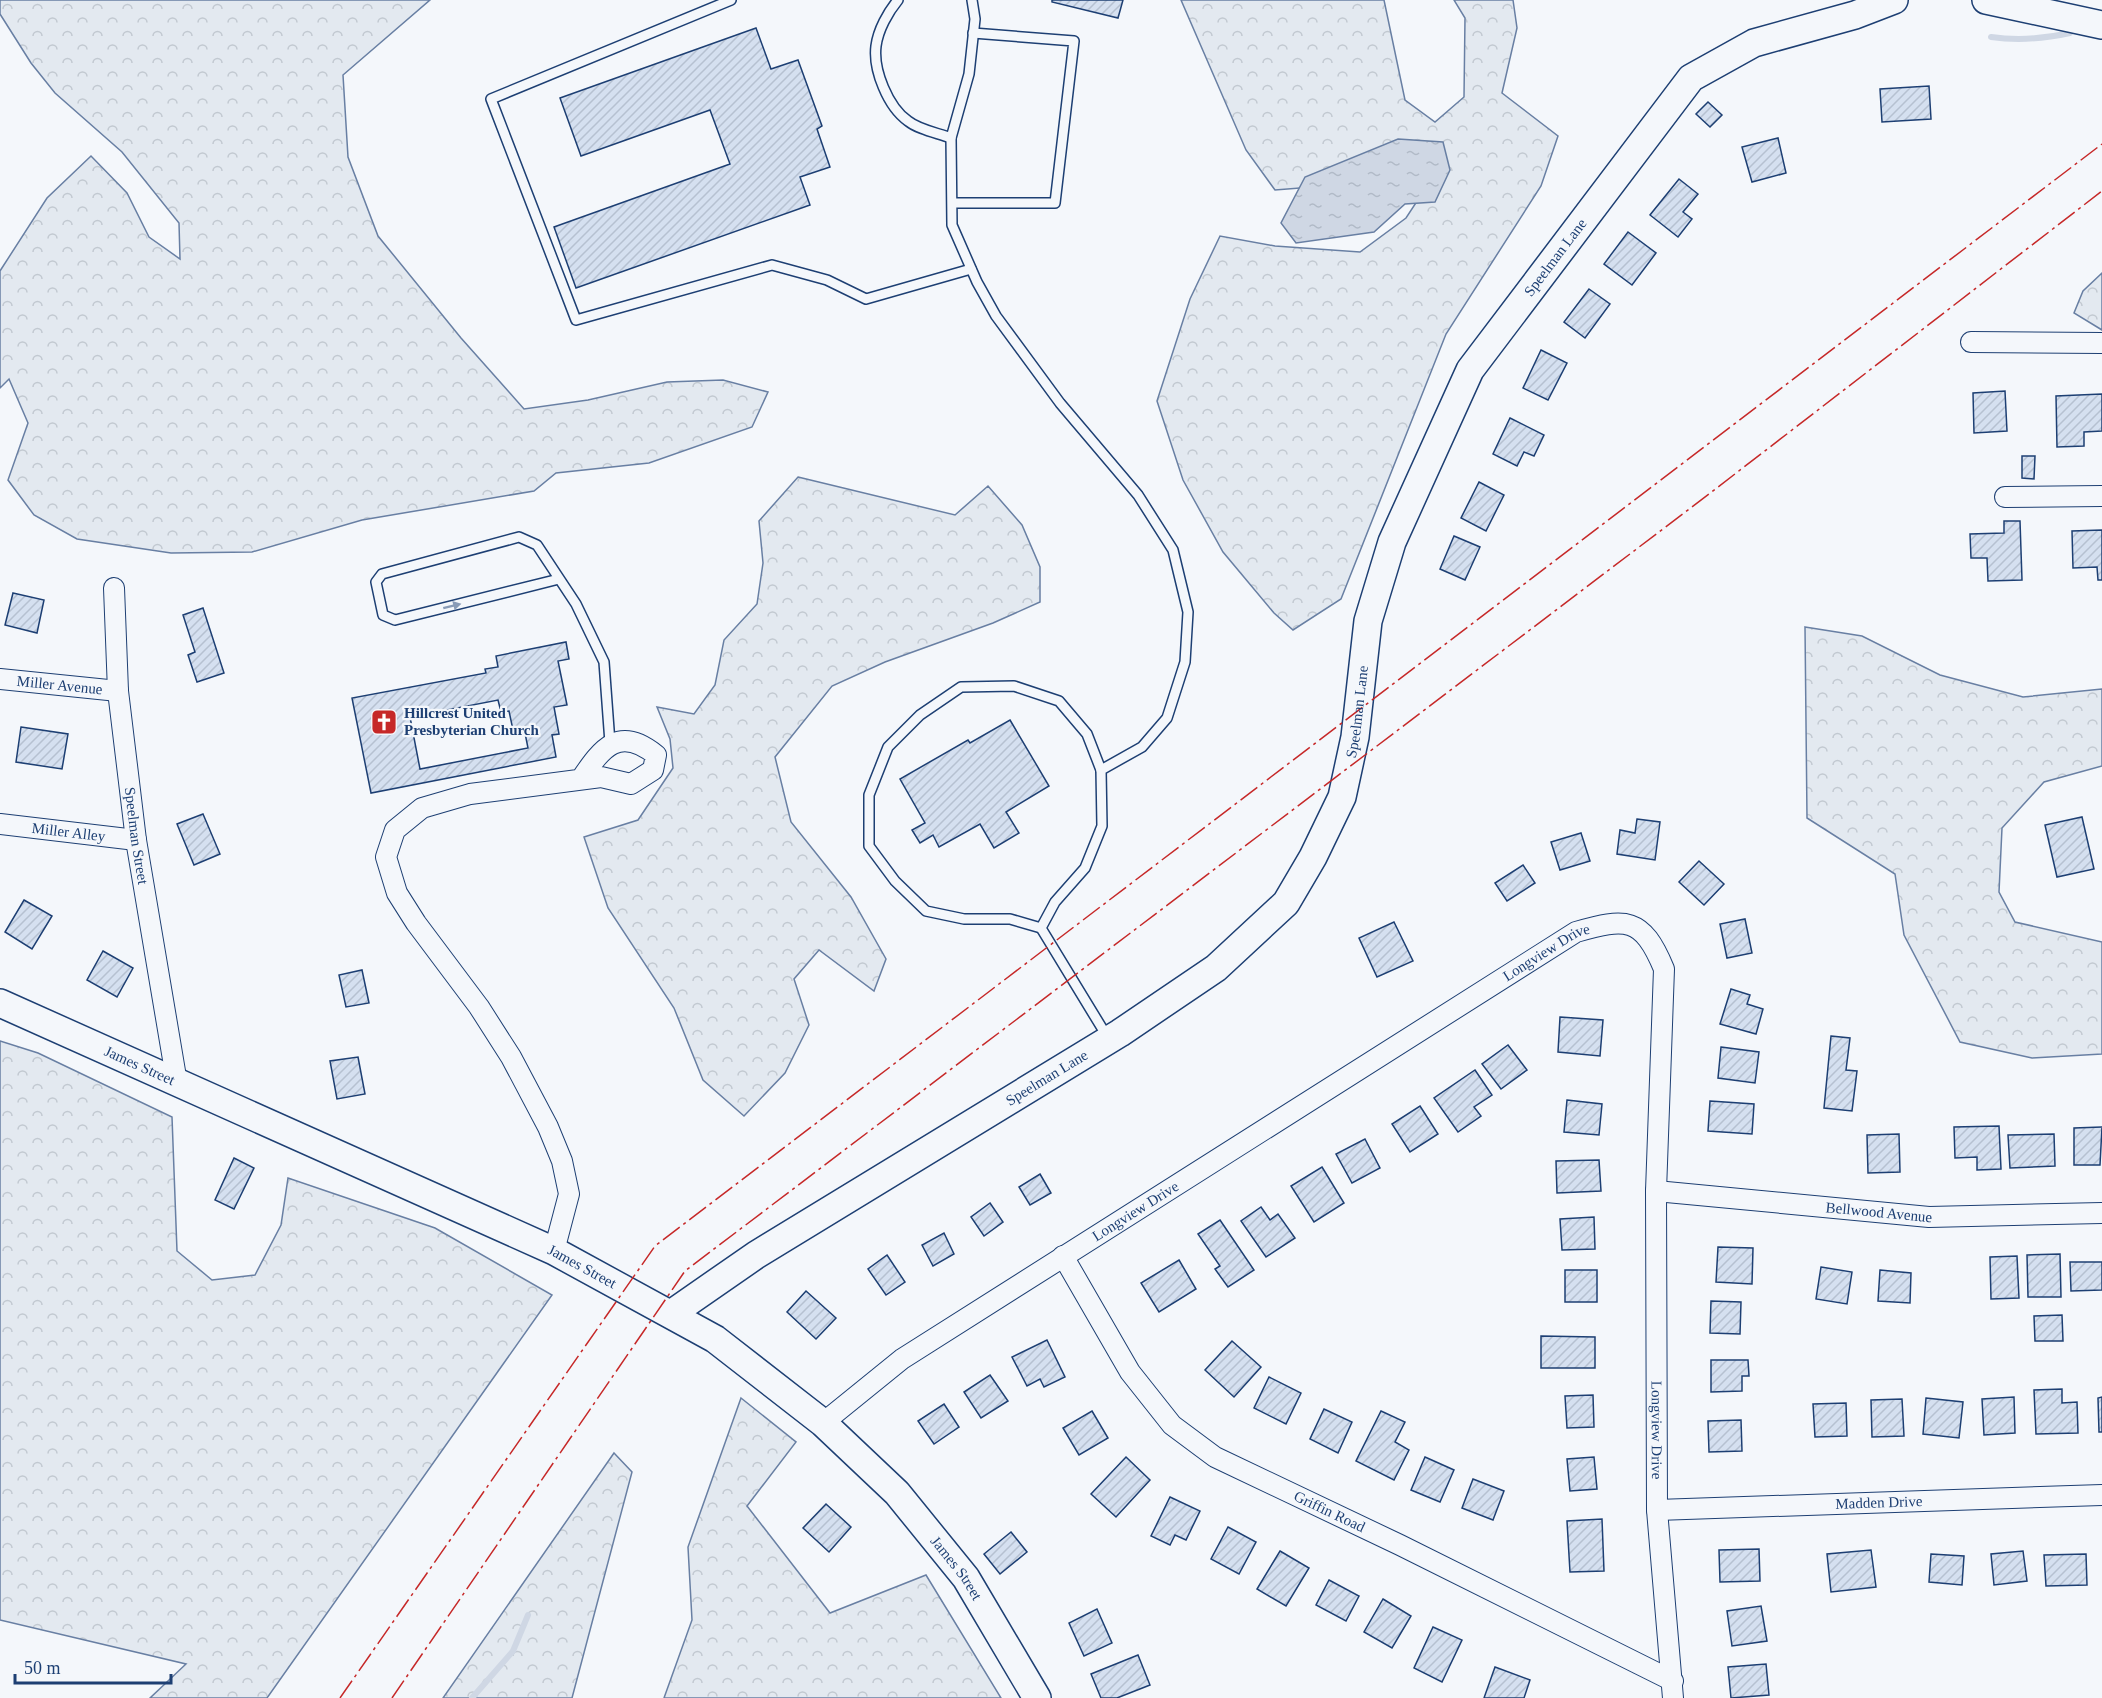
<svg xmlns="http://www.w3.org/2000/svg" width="2102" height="1698" font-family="Georgia,serif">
<defs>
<pattern id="forest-crowns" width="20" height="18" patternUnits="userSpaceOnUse" patternTransform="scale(1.5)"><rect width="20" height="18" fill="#e3e9f0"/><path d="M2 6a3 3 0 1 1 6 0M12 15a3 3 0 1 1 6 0" fill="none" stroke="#c2c9d1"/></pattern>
<pattern id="water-ripples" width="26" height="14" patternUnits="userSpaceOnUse" patternTransform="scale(1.5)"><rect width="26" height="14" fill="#cfd7e4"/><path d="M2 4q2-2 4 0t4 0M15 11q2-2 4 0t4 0" fill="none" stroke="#b1bac7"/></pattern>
<pattern id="building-hatch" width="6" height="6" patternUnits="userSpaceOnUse" patternTransform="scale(1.5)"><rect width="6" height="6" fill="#d5e0f0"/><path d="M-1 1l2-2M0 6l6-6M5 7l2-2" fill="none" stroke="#b6c1d1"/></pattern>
</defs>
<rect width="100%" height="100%" fill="#f4f7fb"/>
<g fill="url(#forest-crowns)" stroke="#687fa3" stroke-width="1.5">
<polygon points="0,0 430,0 343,75 348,157 378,236 461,338 524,409 588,400 667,382 723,380 768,392 752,427 649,463 556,473 534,491 362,520 252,552 171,553 77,539 34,515 8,480 28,423 9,379 0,388 0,271 47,198 91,156 127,193 149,237 180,259 179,223 122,152 55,93 31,63 0,14"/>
<polygon points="1181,0 1384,0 1405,100 1435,122 1464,97 1465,18 1454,0 1513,0 1517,28 1502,93 1558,136 1541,186 1446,334 1341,599 1293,630 1274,613 1223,552 1183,480 1157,401 1190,299 1220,236 1275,246 1360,252 1406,218 1429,183 1363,183 1275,190 1246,150"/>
<polygon points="2102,273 2102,330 2074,313 2083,291"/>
<polygon points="798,477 955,515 988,486 1022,525 1040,567 1040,602 993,623 885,662 832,686 775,757 791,822 851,897 886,959 874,991 819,950 794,979 809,1025 785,1073 744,1116 703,1080 674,1008 608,908 584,837 638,820 673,768 670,739 657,707 694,714 715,685 724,640 757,604 763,563 759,521"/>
<polygon points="1805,627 1862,636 1940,675 2023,697 2102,689 2102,766 2044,782 2002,828 1999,892 2015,922 2102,942 2102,1054 2032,1058 1960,1042 1904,935 1895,874 1807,818"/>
<polygon points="0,1041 38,1053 172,1117 177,1251 212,1280 255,1275 281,1225 288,1178 435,1228 552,1295 267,1698 150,1698 186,1664 0,1620"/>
<polygon points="741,1398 796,1442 747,1506 830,1613 926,1575 1001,1698 664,1698 692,1620 688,1547"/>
<polygon points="614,1453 632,1472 572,1698 443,1698"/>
</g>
<polygon fill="url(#water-ripples)" stroke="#687fa3" stroke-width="1.5" points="1398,139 1443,142 1450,170 1435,202 1405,204 1374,232 1296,243 1281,223 1305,177"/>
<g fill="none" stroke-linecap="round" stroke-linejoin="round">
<g stroke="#cfd7e4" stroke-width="6">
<path d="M1991 37C2019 41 2043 39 2070 33"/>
<polyline points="472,1698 513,1651 528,1615"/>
</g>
</g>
<g fill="url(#building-hatch)" stroke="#1d3f73" stroke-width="1.5" fill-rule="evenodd">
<polygon points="1052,0 1123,0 1118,18 1052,2"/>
<polygon points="756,28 771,69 798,60 822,126 817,129 830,167 800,177 810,205 576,288 554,227 730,164 710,110 581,156 560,98"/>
<polygon points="1929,86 1931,119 1882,122 1880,89"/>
<polygon points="1708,102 1722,115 1710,127 1696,114"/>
<polygon points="1778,138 1786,173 1752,182 1742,147"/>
<polygon points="1679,179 1698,194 1683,212 1692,219 1678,237 1650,215"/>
<polygon points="1628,232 1656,253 1632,285 1604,264"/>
<polygon points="1589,289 1610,304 1585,338 1564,322"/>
<polygon points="1541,350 1567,363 1548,400 1523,388"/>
<polygon points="2005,391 2007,431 1974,433 1973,393"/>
<polygon points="2102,394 2102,431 2084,432 2084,446 2057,447 2056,396"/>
<polygon points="1510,418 1544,435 1534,456 1524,452 1517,466 1493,454"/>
<polygon points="2022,456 2035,456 2034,479 2022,478"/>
<polygon points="1479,482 1504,495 1486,531 1461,518"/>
<polygon points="2004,521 2020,521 2022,580 1988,581 1987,558 1971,558 1970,534 2004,533"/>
<polygon points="2102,530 2102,580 2098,580 2097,567 2073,568 2072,531"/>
<polygon points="1454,536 1480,547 1465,580 1440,569"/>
<polygon points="13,593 44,600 37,633 5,625"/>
<polygon points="203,608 224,673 197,682 188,655 195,652 183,615"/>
<path d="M566 642 569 659 558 661 567 705 554 707 559 734 552 735 556 757 371 793 352 698 486 673 485 669 498 667 496 656ZM498 700 501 712 509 711 513 730 524 728 528 748 420 769 410 717Z"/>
<polygon points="1010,720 1049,786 1006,812 1019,833 994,848 980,824 939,847 933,835 920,843 912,830 925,823 900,779 968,740 970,743"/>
<polygon points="21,727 68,734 62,769 16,762"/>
<polygon points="203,814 220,854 194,865 177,824"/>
<polygon points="2082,817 2094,869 2057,877 2045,825"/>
<polygon points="1637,819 1660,822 1655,860 1617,854 1620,830 1635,833"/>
<polygon points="1581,833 1590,861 1560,870 1551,842"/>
<polygon points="1699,861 1724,884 1704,905 1679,882"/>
<polygon points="1523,865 1535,883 1507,901 1495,883"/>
<polygon points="24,900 52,916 32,949 5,932"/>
<polygon points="1745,919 1752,953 1727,958 1720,924"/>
<polygon points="1394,922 1413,961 1377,977 1359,938"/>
<polygon points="103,951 133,968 117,997 87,980"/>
<polygon points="362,970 369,1003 346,1007 339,975"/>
<polygon points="1731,989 1750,995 1747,1004 1763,1009 1756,1034 1720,1024"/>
<polygon points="1560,1017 1603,1020 1600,1056 1558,1052"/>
<polygon points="1831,1036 1850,1038 1846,1070 1857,1071 1852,1111 1824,1108"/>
<polygon points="1508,1045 1527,1070 1501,1089 1482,1064"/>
<polygon points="1721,1047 1759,1052 1755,1083 1718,1078"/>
<polygon points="358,1057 365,1094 337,1099 330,1061"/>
<polygon points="1475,1070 1492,1095 1474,1107 1481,1116 1458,1132 1434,1098"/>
<polygon points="1567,1100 1602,1104 1599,1135 1564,1132"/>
<polygon points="1710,1101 1754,1104 1752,1134 1708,1131"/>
<polygon points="1420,1106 1438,1134 1410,1152 1392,1124"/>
<polygon points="1999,1126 2001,1169 1977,1170 1977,1157 1955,1158 1954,1127"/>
<polygon points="2102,1127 2100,1165 2074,1165 2074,1128"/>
<polygon points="1899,1134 1900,1172 1868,1173 1867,1135"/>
<polygon points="2054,1134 2055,1166 2010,1168 2008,1135"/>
<polygon points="1365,1139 1380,1168 1352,1183 1336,1154"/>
<polygon points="234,1158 254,1168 234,1209 215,1200"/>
<polygon points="1599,1160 1601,1191 1557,1193 1556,1161"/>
<polygon points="1322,1167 1344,1203 1314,1222 1291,1186"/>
<polygon points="1040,1174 1051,1193 1030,1205 1019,1187"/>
<polygon points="990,1203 1003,1222 984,1236 971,1217"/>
<polygon points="1261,1207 1270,1220 1278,1214 1295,1238 1266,1257 1241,1221"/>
<polygon points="1594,1217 1595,1249 1562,1250 1560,1219"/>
<polygon points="1220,1220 1254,1270 1228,1287 1215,1269 1220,1266 1198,1234"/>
<polygon points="944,1233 954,1254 933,1266 922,1245"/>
<polygon points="1718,1247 1753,1248 1752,1284 1716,1282"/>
<polygon points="2060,1254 2061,1297 2028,1297 2027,1255"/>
<polygon points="887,1255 905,1282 886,1295 868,1269"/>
<polygon points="2017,1256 2019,1298 1991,1299 1990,1257"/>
<polygon points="1179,1260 1196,1289 1159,1312 1141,1283"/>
<polygon points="2070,1262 2102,1262 2102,1290 2071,1291"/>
<polygon points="1821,1267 1852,1272 1847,1304 1816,1299"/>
<rect x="1565" y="1270" width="32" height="32"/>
<polygon points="1880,1270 1911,1273 1910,1303 1878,1301"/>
<polygon points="806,1291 836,1318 816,1339 787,1312"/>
<polygon points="1711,1301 1741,1302 1740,1334 1710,1333"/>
<polygon points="2062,1315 2063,1341 2035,1341 2034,1316"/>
<polygon points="1541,1336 1595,1337 1595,1368 1541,1368"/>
<polygon points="1047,1340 1065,1377 1044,1387 1040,1379 1027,1386 1012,1357"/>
<polygon points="1232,1341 1261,1367 1234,1397 1205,1370"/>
<polygon points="1711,1360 1748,1360 1749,1376 1742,1376 1742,1391 1711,1392"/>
<polygon points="990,1375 1008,1401 981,1418 964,1392"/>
<polygon points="1269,1377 1301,1393 1286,1424 1254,1408"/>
<polygon points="2062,1389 2062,1403 2077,1402 2078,1433 2036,1434 2034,1390"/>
<polygon points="1593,1395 1594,1427 1567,1428 1565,1396"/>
<polygon points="2014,1397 2015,1433 1984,1435 1982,1399"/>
<polygon points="2102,1397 2102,1432 2099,1432 2098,1398"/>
<polygon points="1926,1398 1963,1402 1959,1438 1923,1434"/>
<polygon points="1902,1399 1904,1436 1872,1437 1871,1400"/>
<polygon points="1846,1403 1847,1436 1815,1437 1813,1404"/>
<polygon points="944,1404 959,1427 934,1444 918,1421"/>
<polygon points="1324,1409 1352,1422 1338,1453 1310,1439"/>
<polygon points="1092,1411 1108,1438 1079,1455 1063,1428"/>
<polygon points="1381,1411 1405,1422 1395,1442 1409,1450 1394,1480 1356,1461"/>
<polygon points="1741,1420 1742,1451 1709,1452 1708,1421"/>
<polygon points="1126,1457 1150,1480 1116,1517 1091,1494"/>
<polygon points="1425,1457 1454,1470 1440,1502 1411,1490"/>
<polygon points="1594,1457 1597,1489 1570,1491 1567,1459"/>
<polygon points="1473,1479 1504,1491 1493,1520 1462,1508"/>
<polygon points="1170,1497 1200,1511 1186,1540 1175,1535 1170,1545 1151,1536"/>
<polygon points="826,1504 851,1527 829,1552 803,1528"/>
<polygon points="1602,1519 1604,1571 1570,1572 1567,1521"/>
<polygon points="1228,1527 1256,1542 1239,1574 1211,1559"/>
<polygon points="1011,1532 1027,1552 1000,1574 984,1554"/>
<polygon points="1759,1549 1760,1581 1720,1582 1719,1550"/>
<polygon points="1871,1550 1876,1587 1831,1592 1827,1554"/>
<polygon points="1280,1551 1309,1568 1286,1606 1257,1589"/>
<polygon points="2023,1551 2027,1581 1994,1585 1991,1554"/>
<polygon points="1931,1554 1964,1556 1962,1585 1929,1582"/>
<polygon points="2086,1554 2087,1585 2046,1586 2044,1555"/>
<polygon points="1329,1580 1359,1596 1346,1621 1316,1605"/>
<polygon points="1383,1599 1411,1616 1392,1648 1364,1632"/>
<polygon points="1761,1606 1767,1641 1732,1646 1727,1611"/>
<polygon points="1097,1609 1112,1643 1084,1656 1069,1623"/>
<polygon points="1433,1627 1462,1640 1442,1682 1414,1668"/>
<polygon points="1138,1655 1150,1685 1117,1698 1101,1698 1091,1674"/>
<polygon points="1766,1664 1769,1695 1731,1698 1728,1667"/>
<polygon points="1495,1667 1530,1680 1524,1698 1484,1698"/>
</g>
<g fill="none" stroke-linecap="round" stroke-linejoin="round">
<defs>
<g id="lane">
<polyline points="731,0 491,99 576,320 772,265 827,280 866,299 971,269"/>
<path d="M898 0C888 12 878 30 876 46 873 70 888 107 908 121 919 130 938 133 951 138"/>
<polyline points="972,0 975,19 969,74 951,138 952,225 977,282 996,316 1060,403 1138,495 1173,550 1188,612 1185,662 1167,718 1142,747 1101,770 1102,826 1085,868 1055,902 1041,928 1108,1038"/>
<polyline points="953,203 1055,203 1074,41 973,33"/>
<polyline points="559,579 395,620 383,615 376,582 382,574 519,537 537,545 576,604 604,662 610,743"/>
<polyline points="1041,928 1010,919 964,919 926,911 895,881 869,846 869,795 888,747 920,715 961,687 1014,686 1059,701 1087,734 1101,770"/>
</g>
<g id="street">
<polyline points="1971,342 2102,343"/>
<polyline points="2005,497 2102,496"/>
<path id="s1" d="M114 588 118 691 136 840 177 1083"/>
<path id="s2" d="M0 679 118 691"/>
<path id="s3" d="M0 824 136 840"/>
<path id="s4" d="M1656 1191 1929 1217 2102 1213"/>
<path d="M554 1251 569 1194 562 1161 548 1127 511 1057 479 1007 416 923 397 893 386 857 395 830 422 808 470 794 601 777 631 784 653 770 656 755C619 725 602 748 581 779"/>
<path id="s5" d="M1063 1256 1130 1372 1172 1425 1215 1457 1400 1545 1673 1681"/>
<path id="s6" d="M823 1423 902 1359 1576 932C1626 918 1642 916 1664 969L1656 1191 1657 1510 1673 1698"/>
<path id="s7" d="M1657 1510 2102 1495"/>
</g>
<g id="secondary">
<polyline points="1986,0 2102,25"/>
<path id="s8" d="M0 1003 554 1251 715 1339 823 1423 897 1493 966 1578 1037 1698"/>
<path id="s9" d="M671 1314 756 1255 1120 1033 1216 968 1286 903 1313 857 1342 797 1355 737 1368 621 1392 542 1470 370 1691 78 1754 43 1855 15 1894 0"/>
</g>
</defs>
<use href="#lane" stroke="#1d3f73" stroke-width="12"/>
<use href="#street" stroke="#1d3f73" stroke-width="22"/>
<use href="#secondary" stroke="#1d3f73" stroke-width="30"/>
<use href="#lane" stroke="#f4f7fb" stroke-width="9"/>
<use href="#street" stroke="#f4f7fb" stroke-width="20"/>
<use href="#secondary" stroke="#f4f7fb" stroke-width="27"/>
<g stroke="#c62828" stroke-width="1.5" stroke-dasharray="21 4.5 3 4.5" stroke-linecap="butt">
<polyline points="340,1698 655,1246 2102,144"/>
<polyline points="392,1698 685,1271 1709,494 2102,191"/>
</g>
</g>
<defs><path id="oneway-solid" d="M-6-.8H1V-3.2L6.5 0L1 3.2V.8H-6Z" transform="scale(1.5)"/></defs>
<use fill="#889bb7" href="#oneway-solid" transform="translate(452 606) rotate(-14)"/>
<defs>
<symbol id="church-square" viewBox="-11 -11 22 22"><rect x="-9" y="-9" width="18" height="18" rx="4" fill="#c62828" stroke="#f4f7fb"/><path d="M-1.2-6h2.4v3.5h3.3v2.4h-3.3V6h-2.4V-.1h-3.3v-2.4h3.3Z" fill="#fff"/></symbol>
</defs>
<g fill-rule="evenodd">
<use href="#church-square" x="369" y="707" width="30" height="30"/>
</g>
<g text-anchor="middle" stroke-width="4.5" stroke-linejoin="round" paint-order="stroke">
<g font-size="15" fill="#1d3f73" stroke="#f4f7fb">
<text dy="5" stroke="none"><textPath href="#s9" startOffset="1452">Speelman Lane</textPath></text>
<text dy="5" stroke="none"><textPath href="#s2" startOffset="60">Miller Avenue</textPath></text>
<text dy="5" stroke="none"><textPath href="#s9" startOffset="948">Speelman Lane</textPath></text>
<text dy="5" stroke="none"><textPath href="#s3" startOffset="69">Miller Alley</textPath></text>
<text dy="5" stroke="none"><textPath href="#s1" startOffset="249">Speelman Street</textPath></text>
<text dy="5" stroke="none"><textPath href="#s6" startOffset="864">Longview Drive</textPath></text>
<text dy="5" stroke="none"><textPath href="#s8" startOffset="153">James Street</textPath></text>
<text dy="5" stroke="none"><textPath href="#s9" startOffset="444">Speelman Lane</textPath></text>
<text dy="5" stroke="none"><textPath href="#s6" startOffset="378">Longview Drive</textPath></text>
<text dy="5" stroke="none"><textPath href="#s4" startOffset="224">Bellwood Avenue</textPath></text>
<text dy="5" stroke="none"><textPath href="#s8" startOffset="639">James Street</textPath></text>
<text dy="5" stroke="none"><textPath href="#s6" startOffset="1473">Longview Drive</textPath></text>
<text dy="5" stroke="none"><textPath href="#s7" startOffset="222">Madden Drive</textPath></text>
<text dy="5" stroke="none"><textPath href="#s5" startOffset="382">Griffin Road</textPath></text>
<text dy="5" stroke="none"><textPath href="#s8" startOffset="1125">James Street</textPath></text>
</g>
<g font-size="15" font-weight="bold" fill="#1d3f73" stroke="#f4f7fb" text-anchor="start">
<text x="404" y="718">Hillcrest United<tspan x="404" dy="17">Presbyterian Church</tspan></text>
</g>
</g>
<path d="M15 1674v9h156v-9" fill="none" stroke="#1d3f73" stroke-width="3"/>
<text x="24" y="1674" font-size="18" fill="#1d3f73" stroke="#f4f7fb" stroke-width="4.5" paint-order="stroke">50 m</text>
</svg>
